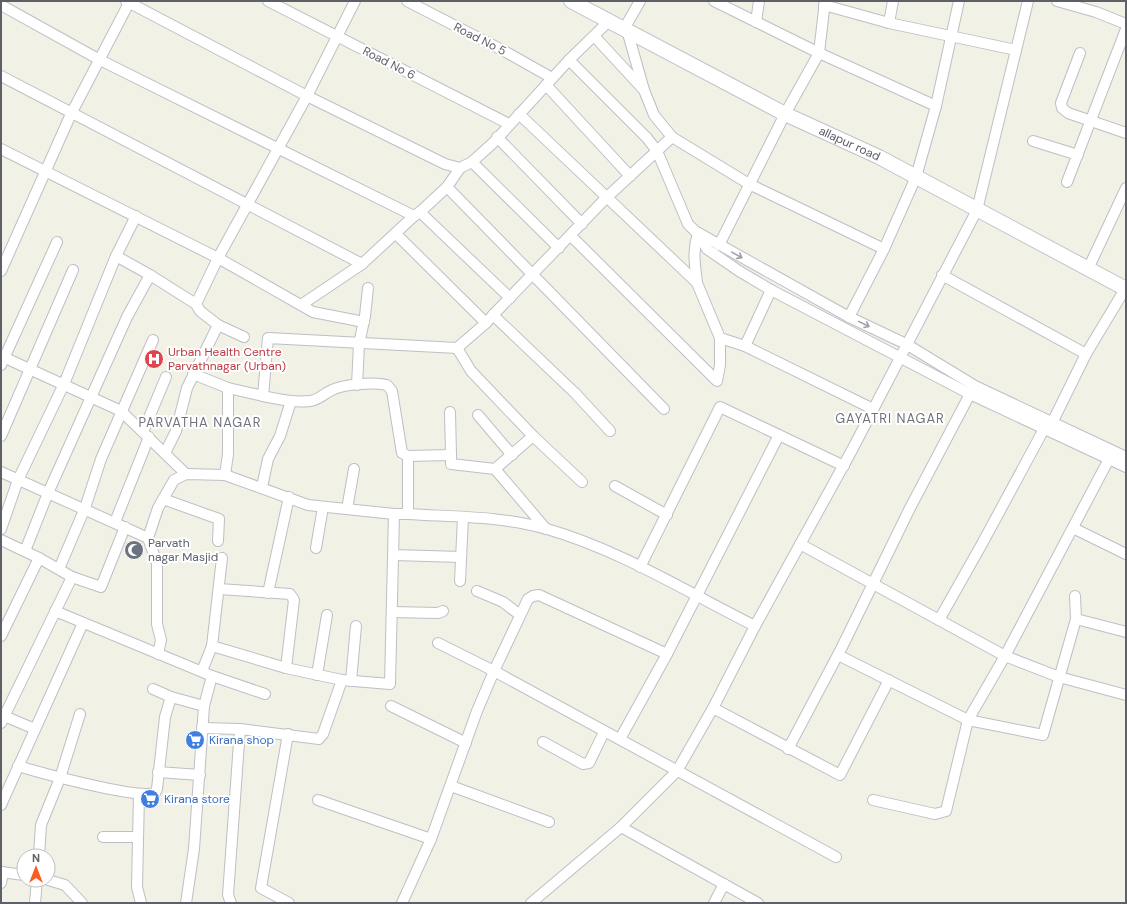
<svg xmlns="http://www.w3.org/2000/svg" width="1127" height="904" font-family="'DM Sans',sans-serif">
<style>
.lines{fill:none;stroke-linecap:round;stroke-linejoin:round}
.street-casing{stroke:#bebfc6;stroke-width:12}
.secondary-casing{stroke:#c1c2ca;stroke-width:16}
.street{stroke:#fff;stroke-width:10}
.secondary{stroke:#fff;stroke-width:14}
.oneway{stroke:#9ea0a4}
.labels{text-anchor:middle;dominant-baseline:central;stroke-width:4;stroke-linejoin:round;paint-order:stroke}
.street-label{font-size:12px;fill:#5e6068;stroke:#fff}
.health-label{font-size:12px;fill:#be3a42;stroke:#fff;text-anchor:start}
.worship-label{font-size:12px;fill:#5b616d;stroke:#fff;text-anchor:start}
.shop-label{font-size:12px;fill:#366cbe;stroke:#fff;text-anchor:start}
.neighbourhood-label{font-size:13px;letter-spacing:1px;fill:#6e727a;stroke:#fff}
</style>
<rect width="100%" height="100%" fill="#f1f1e6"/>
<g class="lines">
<g class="street-casing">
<g id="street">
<path d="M 126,1 L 307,96 L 445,164 L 460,168 L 472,162 L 559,248"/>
<path d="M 268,1 L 509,124"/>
<path d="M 407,1 L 506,52 L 552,78"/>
<path d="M 714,1 L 819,53 L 936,106"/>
<path d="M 1057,1 L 1096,12 L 1126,24"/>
<path d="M 1,5 L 100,60 L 414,216 L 420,212 L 510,298"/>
<path d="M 824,5 L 889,23 L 1016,50"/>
<path d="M 756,22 L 759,1"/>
<path d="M 889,23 L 893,1"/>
<path d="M 624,29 L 640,1"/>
<path d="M 627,30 L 644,90 L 654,115 L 672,137"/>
<path d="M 595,37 L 643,89"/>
<path d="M 1080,53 L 1061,103 L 1062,108 L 1068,113 L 1126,133"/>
<path d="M 569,60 L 647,138 L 657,151 L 688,224 L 695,231 L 849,317 L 906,344 L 975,386 L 1126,457"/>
<path d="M 1,76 L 362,264"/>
<path d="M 546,85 L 630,176"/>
<path d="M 519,114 L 692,278 L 697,283 L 720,338 L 745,346 L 873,409"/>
<path d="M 497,137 L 582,224"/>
<path d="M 1033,141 L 1078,155"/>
<path d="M 1,149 L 218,258 L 313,312 L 364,322"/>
<path d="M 472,162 L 494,142 L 569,60 L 609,21"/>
<path d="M 1067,182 L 1126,29"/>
<path d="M 447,187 L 664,409"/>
<path d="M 420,212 L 447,187 L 460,168"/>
<path d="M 698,233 L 707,249 L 739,271 L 771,290 L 970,394 L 1126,467"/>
<path d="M 396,234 L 486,323 L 493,315 L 575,393 L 610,431"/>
<path d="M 571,236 L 717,381 L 720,365 L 720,338"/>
<path d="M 719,245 L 785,114 L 819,53 L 825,1"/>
<path d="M 116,256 L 150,275 L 196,304"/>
<path d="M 1088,269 L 1126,188"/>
<path d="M 1,271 L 71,114 L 130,1"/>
<path d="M 942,275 L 1086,354"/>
<path d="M 697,283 C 695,264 692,252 698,233"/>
<path d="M 301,305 L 362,264 L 414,216"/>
<path d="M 493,315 L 606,198 L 672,137 L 749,184 L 884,249"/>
<path d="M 849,317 L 884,249 L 916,177 L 936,106 L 959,1"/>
<path d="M 218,325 L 244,337"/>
<path d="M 745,346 L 771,290"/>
<path d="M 457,348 L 471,371 L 533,436 L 582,482"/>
<path d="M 1,356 L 121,411 L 186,474"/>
<path d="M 1,365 L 57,242"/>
<path d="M 193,374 L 228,388 L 263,396 L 268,338 L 457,348 L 486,323"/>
<path d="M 357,385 L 359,344 L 365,316 L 368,288"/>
<path d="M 263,396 C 278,399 294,403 310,401 C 319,400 323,394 332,390 C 344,384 374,382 387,385 L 392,391 L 402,453 L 408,456 L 408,514"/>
<path d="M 450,412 L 451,455"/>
<path d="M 478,415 L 512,455"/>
<path d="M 1052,423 L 1086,354 L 1125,289"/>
<path d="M 143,432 L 166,377"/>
<path d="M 1,436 L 73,270"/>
<path d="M 165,453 L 176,431 L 187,388 L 218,325 L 200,311 L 196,304 L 218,258 L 307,96 L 355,1"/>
<path d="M 408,456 L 451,455 L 451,464 L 495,469 L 546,529"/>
<path d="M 495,469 L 533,436"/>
<path d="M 1,472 L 148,538 L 158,508 L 174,480 L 186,474 L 225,475 L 308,505 L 394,514 L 408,514 C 454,517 502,516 547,529 C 620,550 687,592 755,626 L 852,450 L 977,210 L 1028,1"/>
<path d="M 225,475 L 228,454 L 228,388"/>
<path d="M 615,486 L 667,515"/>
<path d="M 262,487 L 268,459 L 280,436 L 291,401"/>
<path d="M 163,499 L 219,519 L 218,541"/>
<path d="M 347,509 L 354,469"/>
<path d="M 115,522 L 149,437"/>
<path d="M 1073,528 L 1126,554"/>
<path d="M 1,529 L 18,480 L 64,384 L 116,256 L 136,216"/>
<path d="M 148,538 L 157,563 L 157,624 L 161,640 L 158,654"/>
<path d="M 1,540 L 39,558 L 72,577 L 101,587 L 125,527"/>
<path d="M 800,544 L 1005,656 L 1059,677 L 1126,695"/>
<path d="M 316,548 L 323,507"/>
<path d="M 25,551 L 48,493 L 127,317 L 150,275"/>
<path d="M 393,555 L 461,557"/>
<path d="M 640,567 L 720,407 L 844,466"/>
<path d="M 59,569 L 85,508 L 101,459 L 153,340"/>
<path d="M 460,581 L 463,517"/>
<path d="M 219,589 L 290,594 L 294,600 L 286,668"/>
<path d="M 477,591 L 503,602 L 520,615"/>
<path d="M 268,593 L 289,497"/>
<path d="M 55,611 L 212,676 L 265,694"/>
<path d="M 392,612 L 438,613 L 443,611"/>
<path d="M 1076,619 L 1126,632"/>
<path d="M 939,620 L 983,542 L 1044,429"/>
<path d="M 1,636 L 39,558"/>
<path d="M 438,643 L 494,671 L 528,599 L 533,596 L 539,595 L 667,654"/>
<path d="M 212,646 L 286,668 L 342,680 L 390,684 L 394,514"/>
<path d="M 838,655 L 968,720 L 1043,735 L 1076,619 L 1075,596"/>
<path d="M 202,671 L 212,646 L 222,558"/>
<path d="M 317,675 L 327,615"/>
<path d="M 351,681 L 356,626"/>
<path d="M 153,689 L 171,697 L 204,706"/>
<path d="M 391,706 L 466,743"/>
<path d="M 713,708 L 840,775 L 889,680"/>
<path d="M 4,716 L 35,729"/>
<path d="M 1,723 L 72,577"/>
<path d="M 202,728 L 240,729 L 319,739 L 323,734 L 342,680"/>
<path d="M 288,734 L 261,888 L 289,903"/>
<path d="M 620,739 L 667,654 L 779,435"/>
<path d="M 543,742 L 583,764 L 589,763 L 604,732"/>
<path d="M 788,749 L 842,647 L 910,508 L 970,394"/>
<path d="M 18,766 C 41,773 137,799 155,793 L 157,789 L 165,717 L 171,697"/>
<path d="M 158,772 L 200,775"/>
<path d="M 451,786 L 549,822"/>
<path d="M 139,794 L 137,887 L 141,903"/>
<path d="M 318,800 L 431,839"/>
<path d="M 873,800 L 935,814 L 946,811 L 968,720 L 1005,656 L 1109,459"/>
<path d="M 1,805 L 83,623"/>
<path d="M 621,827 L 758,903"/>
<path d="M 103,837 L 137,837"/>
<path d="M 39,856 L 41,825 L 60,778 L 80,714"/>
<path d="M 1,872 L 24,875"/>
<path d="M 48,880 L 65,885 L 82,903"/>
<path d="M 1,883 L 3,872"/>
<path d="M 35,903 L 37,880"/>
<path d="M 186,903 L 194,849 L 204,706 L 212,676"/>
<path d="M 231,903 L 228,895 L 240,729"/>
<path d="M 402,903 L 431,839 L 477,711 L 494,671 L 836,857"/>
<path d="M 531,903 L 621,827 L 677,771 L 713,708 L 755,626"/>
<path d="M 714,903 L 724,884"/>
</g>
</g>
<g class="secondary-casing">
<g id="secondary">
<path id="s1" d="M 571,1 L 785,114 L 879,157 L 1126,289"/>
</g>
</g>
<use href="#street" class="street"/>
<use href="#secondary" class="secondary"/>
</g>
<defs><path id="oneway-shaft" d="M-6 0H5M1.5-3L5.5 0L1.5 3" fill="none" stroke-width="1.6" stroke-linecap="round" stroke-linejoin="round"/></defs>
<g class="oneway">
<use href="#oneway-shaft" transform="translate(737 255) rotate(29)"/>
<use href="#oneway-shaft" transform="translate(864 324) rotate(26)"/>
</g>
<defs>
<g id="hospital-disc" transform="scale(1)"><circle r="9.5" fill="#e0444e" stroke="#fff"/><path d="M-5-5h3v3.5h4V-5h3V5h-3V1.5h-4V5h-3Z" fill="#fff"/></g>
<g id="mosque-disc" transform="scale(1)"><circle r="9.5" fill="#6b7280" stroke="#fff"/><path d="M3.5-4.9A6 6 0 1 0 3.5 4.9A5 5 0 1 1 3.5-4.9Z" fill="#fff"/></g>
<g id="supermarket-disc" transform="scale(1)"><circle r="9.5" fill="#3f7fe0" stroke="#fff"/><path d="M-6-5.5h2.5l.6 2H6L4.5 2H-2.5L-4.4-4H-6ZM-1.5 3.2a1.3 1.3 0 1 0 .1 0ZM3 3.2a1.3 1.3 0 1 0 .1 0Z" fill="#fff"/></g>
</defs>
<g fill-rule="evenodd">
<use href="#hospital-disc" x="154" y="359"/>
<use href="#mosque-disc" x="134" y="550"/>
<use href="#supermarket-disc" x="195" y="740"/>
<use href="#supermarket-disc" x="150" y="799"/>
</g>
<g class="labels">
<g class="street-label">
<text transform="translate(480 39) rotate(27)">Road No 5</text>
<text transform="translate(389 63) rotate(27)">Road No 6</text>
<text stroke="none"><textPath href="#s1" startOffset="313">allapur road</textPath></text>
</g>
<g class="health-label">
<text x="168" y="352">Urban Health Centre<tspan x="168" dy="14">Parvathnagar (Urban)</tspan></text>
</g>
<g class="worship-label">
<text x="148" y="543">Parvath<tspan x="148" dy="14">nagar Masjid</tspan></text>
</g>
<g class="shop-label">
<text x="209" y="740">Kirana shop</text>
<text x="164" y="799">Kirana store</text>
</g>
<g class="neighbourhood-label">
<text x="890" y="418">GAYATRI NAGAR</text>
<text x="200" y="422">PARVATHA NAGAR</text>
</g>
</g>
<rect width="1127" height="904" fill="none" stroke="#5e6068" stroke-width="4"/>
<g transform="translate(36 868)"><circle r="19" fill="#ffffff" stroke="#bfbfc3"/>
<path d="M0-3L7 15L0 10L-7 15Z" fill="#fc5b22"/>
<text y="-6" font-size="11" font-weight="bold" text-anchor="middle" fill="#5e6068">N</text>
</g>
</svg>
